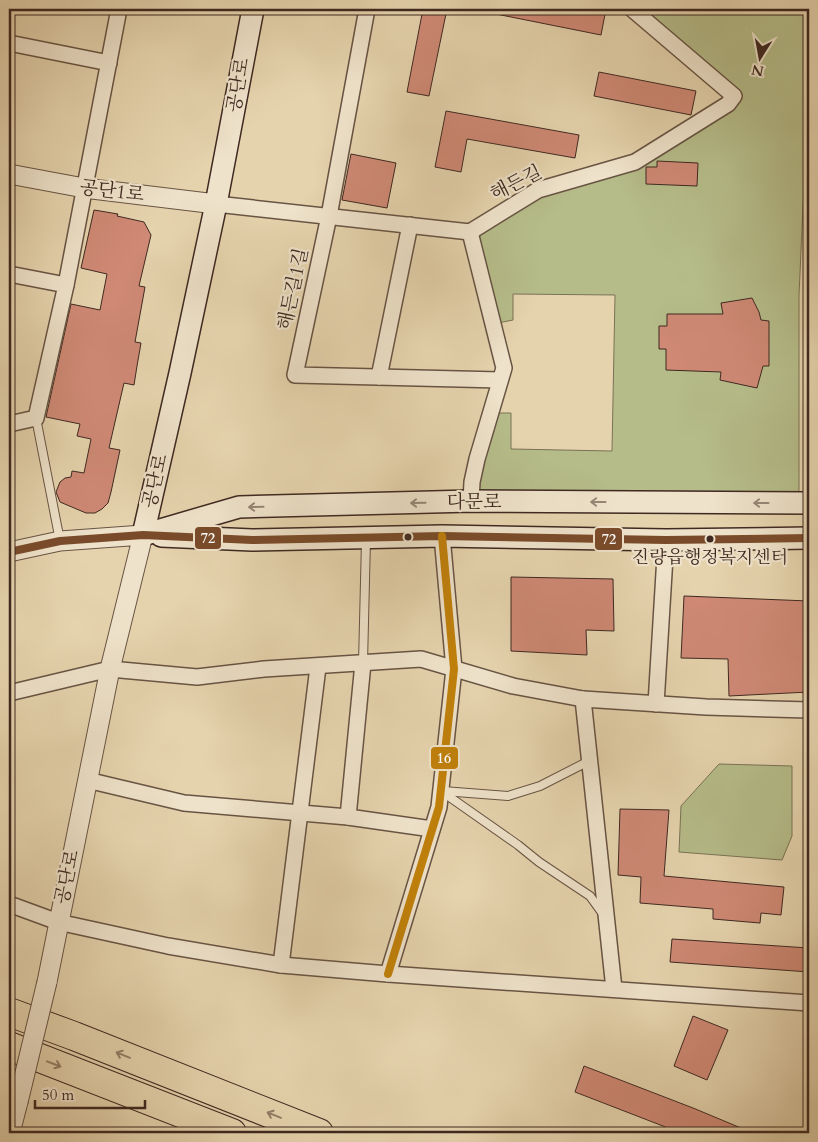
<svg xmlns="http://www.w3.org/2000/svg" width="818" height="1142" font-family="Cardo,'Noto Serif KR',serif">
<style>
.green{fill:#b5bc89;stroke:#7a7255}
.water{fill:#98b6b2;stroke:#747e78}
.building{fill:#cf8975;stroke:#3f2921}
.lines{fill:none;stroke-linecap:round;stroke-linejoin:round}
.service-casing{stroke:#685444;stroke-width:10}
.minor-casing{stroke:#685444;stroke-width:18}
.tertiary-casing{stroke:#685444;stroke-width:21}
.secondary-casing{stroke:#3f2921;stroke-width:24}
.motorway-casing{stroke:#3f2921;stroke-width:30}
.service{stroke:#eee2ca;stroke-width:8}
.minor{stroke:#eee2ca;stroke-width:15}
.tertiary{stroke:#eee2ca;stroke-width:19}
.secondary{stroke:#eee2ca;stroke-width:21}
.motorway{stroke:#e5d3ad;stroke-width:28}
.tertiary-bridge-casing{stroke:#685444;stroke-width:21;stroke-linecap:butt}
.tertiary-bridge{stroke:#eee2ca;stroke-width:19}
.bus-1-casing{stroke:#eee2ca;stroke-width:11}
.bus-2-casing{stroke:#eee2ca;stroke-width:11}
.bus-1{stroke:#7a4b2a;stroke-width:8}
.bus-2{stroke:#c0800a;stroke-width:8}
.oneway{stroke:#968676}
.oneway2{stroke:#927e67}
.bus-dot{fill:#3f2921;stroke:#eee2ca;stroke-width:2}
.labels{text-anchor:middle;dominant-baseline:central;stroke-width:4.5;stroke-linejoin:round;paint-order:stroke}
.bus-label{font-size:18px;fill:#3f2921;stroke:#eee2ca}
.street-label{font-size:19px;fill:#3f2921;stroke:#eee2ca}
.line-badge{stroke:#eee2ca;stroke-width:2}
.badge-label{font-size:14px;text-anchor:middle;font-weight:bold;fill:#fff}
</style>
<rect width="100%" height="100%" fill="#e5d3ad"/>
<filter id="stains"><feTurbulence type="fractalNoise" baseFrequency=".004" numOctaves="4"/><feColorMatrix values="0 0 0 0 .2 0 0 0 0 .09 0 0 0 0 .02 0 0 0 .5 -.17"/></filter>
<radialGradient id="worn" r=".72"><stop offset=".6" stop-color="#630" stop-opacity="0"/><stop offset="1" stop-color="#630" stop-opacity=".3"/></radialGradient>
<g class="green">
<path d="M 632,9 L 809,9 L 809,151 L 805,163 L 799,295 L 799,503 L 471,501 L 491,413 L 511,413 L 511,449 L 612,451 L 615,295 L 513,294 L 513,320 L 493,324 L 470,232 L 538,190 L 635,162 L 734,97 Z"/>
<path d="M 719,764 L 792,766 L 792,836 L 782,860 L 679,852 L 681,806 Z"/>
</g>
<path class="water" d="M 809,366 L 809,470 L 806,470 Z"/>
<g class="building">
<path d="M 423,9 L 447,9 L 429,96 L 407,92 Z"/>
<path d="M 496,9 L 606,9 L 601,35 L 496,14 Z"/>
<path d="M 599,72 L 696,91 L 691,115 L 594,96 Z"/>
<path d="M 446,111 L 579,135 L 575,158 L 467,139 L 461,172 L 435,167 Z"/>
<path d="M 351,154 L 396,163 L 387,208 L 342,200 Z"/>
<path d="M 657,161 L 698,163 L 697,186 L 646,184 L 646,167 L 657,167 Z"/>
<path d="M 94,210 L 118,214 L 117,216 L 144,222 L 151,235 L 139,286 L 145,287 L 135,342 L 141,343 L 137,366 L 134,385 L 124,383 L 109,448 L 120,450 L 111,492 L 108,503 L 102,509 L 95,513 L 86,513 L 60,502 L 56,492 L 60,482 L 65,478 L 71,477 L 72,471 L 84,473 L 91,439 L 77,436 L 80,424 L 46,417 L 71,304 L 100,310 L 107,274 L 81,268 Z"/>
<path d="M 752,298 L 759,312 L 761,320 L 769,321 L 769,366 L 763,366 L 757,388 L 720,380 L 721,372 L 666,370 L 666,349 L 659,349 L 659,326 L 667,326 L 667,314 L 723,314 L 721,303 Z"/>
<path d="M 511,577 L 613,579 L 614,631 L 586,630 L 587,655 L 511,651 Z"/>
<path d="M 684,596 L 809,601 L 809,692 L 729,696 L 728,659 L 681,658 Z"/>
<path d="M 620,809 L 669,810 L 664,876 L 784,887 L 781,915 L 761,913 L 760,923 L 713,919 L 713,909 L 640,903 L 641,877 L 618,875 Z"/>
<path d="M 672,939 L 809,948 L 809,972 L 670,962 Z"/>
<path d="M 693,1016 L 728,1030 L 707,1080 L 674,1066 Z"/>
<path d="M 584,1066 L 693,1108 L 753,1133 L 681,1133 L 575,1092 Z"/>
</g>
<g class="lines">
<g class="service-casing">
<g id="service">
<path d="M 36,418 L 60,541"/>
<path d="M 363,663 L 366,540"/>
<path d="M 441,791 L 518,845 L 539,862 L 590,896 L 603,914"/>
<path d="M 443,791 L 508,796 L 540,786 L 589,761"/>
</g>
</g>
<g class="minor-casing">
<g id="minor">
<path d="M 367,9 L 329,216 L 295,375 L 500,380"/>
<path d="M 9,43 L 109,63"/>
<path d="M 216,204 L 470,232"/>
<path d="M 470,232 L 538,190 L 635,162 L 728,104 L 734,96 L 632,9"/>
<path d="M 470,232 L 504,368 L 477,459 L 472,482 L 471,501"/>
<path d="M 9,274 L 66,285 L 36,418 L 9,424"/>
<path d="M 66,285 L 119,9"/>
<path d="M 379,377 L 410,225"/>
<path d="M 9,693 L 110,669 L 197,677 L 264,669 L 421,659 L 513,686 L 583,699 L 706,707 L 809,710"/>
<path d="M 583,699 L 614,989"/>
<path d="M 656,704 L 666,540"/>
<path d="M 87,780 L 184,803 L 348,817 L 432,829"/>
<path d="M 348,817 L 363,663"/>
<path d="M 9,904 L 58,922 L 168,946 L 281,965 L 388,974 L 809,1003"/>
<path d="M 281,965 L 318,667"/>
<path d="M 388,974 L 439,807 L 454,669 L 442,536"/>
</g>
</g>
<g class="tertiary-casing">
<g id="tertiary">
<path d="M 9,174 L 84,188 L 216,204"/>
<path d="M 9,552 L 60,541 L 143,535 L 110,669 L 47,982"/>
<path d="M 10,1133 L 18,1102"/>
</g>
</g>
<g class="secondary-casing">
<g id="secondary">
<path d="M 143,535 L 239,507 L 471,501 L 809,503"/>
<path d="M 143,535 L 180,373 L 216,204 L 253,9"/>
<path d="M 161,536 L 252,540 L 442,536 L 666,540 L 809,538"/>
</g>
</g>
<g class="motorway-casing">
<g id="motorway">
<path d="M 9,1012 L 74,1036 L 319,1133"/>
<path d="M 9,1046 L 232,1133"/>
</g>
</g>
<use href="#service" class="service"/>
<use href="#minor" class="minor"/>
<use href="#tertiary" class="tertiary"/>
<use href="#secondary" class="secondary"/>
<use href="#motorway" class="motorway"/>
<g class="tertiary-bridge-casing">
<path id="tertiary-bridge" d="M 18,1102 L 47,982"/>
</g>
<use href="#tertiary-bridge" class="tertiary-bridge"/>
<g class="bus-1-casing">
<path id="bus-1" d="M 9,552 L 60,541 L 143,535 L 252,540 L 442,536 L 666,540 L 809,538"/>
</g>
<g class="bus-2-casing">
<path id="bus-2" d="M 388,974 L 439,807 L 454,669 L 442,536"/>
</g>
<use href="#bus-1" class="bus-1"/>
<use href="#bus-2" class="bus-2"/>
</g>
<defs><path id="oneway-shaft" d="M-6 0H5M1.5-3L5.5 0L1.5 3" fill="none" stroke-width="1.6" stroke-linecap="round" stroke-linejoin="round" transform="scale(1.25)"/></defs>
<g class="oneway">
<use href="#oneway-shaft" transform="translate(598 502) rotate(-180)"/>
<use href="#oneway-shaft" transform="translate(418 503) rotate(179)"/>
<use href="#oneway-shaft" transform="translate(761 503) rotate(-180)"/>
<use href="#oneway-shaft" transform="translate(256 507) rotate(179)"/>
</g>
<g class="oneway2">
<use href="#oneway-shaft" transform="translate(123 1055) rotate(-158)"/>
<use href="#oneway-shaft" transform="translate(54 1064) rotate(21)"/>
<use href="#oneway-shaft" transform="translate(274 1115) rotate(-158)"/>
</g>
<g class="bus-dot">
<circle cx="408" cy="537" r="4.5"/>
<circle cx="710" cy="539" r="4.5"/>
</g>
<g class="labels">
<g class="bus-label">
<text x="710" y="557">진량읍행정복지센터</text>
</g>
<g class="street-label">
<text transform="translate(238 85) rotate(-80)">공단로</text>
<text transform="translate(516 183) rotate(-27)">해든길</text>
<text transform="translate(112 191) rotate(7)">공단1로</text>
<text transform="translate(293 289) rotate(-78)">해든길1길</text>
<text transform="translate(155 481) rotate(-77)">공단로</text>
<text x="474" y="502">다문로</text>
<text transform="translate(67 877) rotate(-78)">공단로</text>
</g>
</g>
<g class="line-badge">
<rect x="194" y="526" width="28" height="24" rx="5" fill="#7a4b2a"/>
<rect x="594" y="527" width="29" height="24" rx="5" fill="#7a4b2a"/>
<rect x="430" y="746" width="29" height="24" rx="5" fill="#c0800a"/>
</g>
<g class="badge-label">
<text x="208" y="543">72</text>
<text x="609" y="544">72</text>
<text x="444" y="763">16</text>
</g>
<rect width="818" height="1142" fill="none" stroke="#e5d3ad" stroke-width="30"/>
<rect x="10" y="10" width="798" height="1122" fill="none" stroke="#3f2921" stroke-width="2.5"/>
<rect x="15" y="15" width="788" height="1112" fill="none" stroke="#3f2921"/>
<g transform="translate(760 58) rotate(191)" stroke="#eee2ca" stroke-width="4" paint-order="stroke">
<path d="M0-4L9 19L0 12L-9 19Z" fill="#3f2921"/>
<text y="-8" font-size="14" font-weight="bold" text-anchor="middle" fill="#3f2921">N</text>
</g>
<path d="M35 1100v8h110v-8" fill="none" stroke="#3f2921" stroke-width="2.5"/>
<text x="42" y="1100" font-size="15" fill="#3f2921" stroke="#eee2ca" stroke-width="4" paint-order="stroke">50 m</text>
<rect width="100%" height="100%" filter="url(#stains)"/>
<rect width="100%" height="100%" fill="url(#worn)"/>
</svg>
